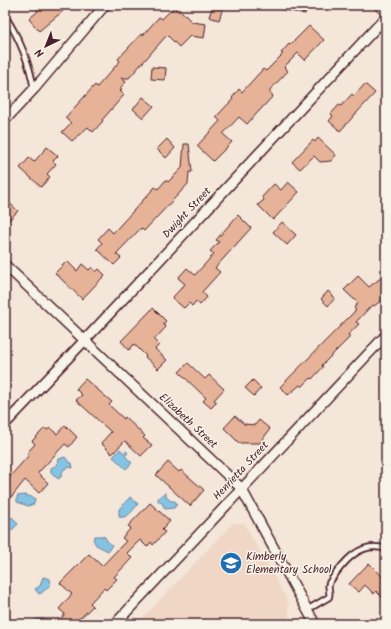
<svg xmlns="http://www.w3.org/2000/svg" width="391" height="629" font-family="Kalam,sans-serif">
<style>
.built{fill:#f0d7c5}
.water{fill:#84c3e4;stroke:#6d819a}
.building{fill:#e6b399;stroke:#4a1f2b}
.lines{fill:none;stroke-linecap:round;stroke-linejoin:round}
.service-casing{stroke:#4a1f2b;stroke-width:8}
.minor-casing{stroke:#4a1f2b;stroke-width:12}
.service{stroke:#f7f3e8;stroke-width:4.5}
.minor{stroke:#f7f3e8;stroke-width:9}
.labels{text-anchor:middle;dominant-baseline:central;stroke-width:3;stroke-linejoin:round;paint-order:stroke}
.street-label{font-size:11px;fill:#4a1f2b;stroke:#f7f3e8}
.poi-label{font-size:11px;fill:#4a1f2b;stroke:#f7f3e8;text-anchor:start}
</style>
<rect width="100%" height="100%" fill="#f4e6d8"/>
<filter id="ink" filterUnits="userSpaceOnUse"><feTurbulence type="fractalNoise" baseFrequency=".025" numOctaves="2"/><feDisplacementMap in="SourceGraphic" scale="8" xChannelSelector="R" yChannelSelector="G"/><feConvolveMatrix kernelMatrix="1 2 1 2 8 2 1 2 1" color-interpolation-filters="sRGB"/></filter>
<g filter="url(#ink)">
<path class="built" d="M 233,523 L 244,523 L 288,602 L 289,617 L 292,624 L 137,624 Z"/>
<g class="water">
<path d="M 120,449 L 124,453 L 126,451 L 128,453 L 125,456 L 132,463 L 126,469 L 113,457 Z"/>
<path d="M 65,457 L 69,462 L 72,463 L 73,468 L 68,467 L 63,470 L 61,477 L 58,479 L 51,472 L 51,468 L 57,465 L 59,459 Z"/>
<path d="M 166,493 L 166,497 L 171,501 L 175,501 L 177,504 L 174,508 L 165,509 L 162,503 L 158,501 C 158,496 161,495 166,493 Z"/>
<path d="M 25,495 L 35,498 L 34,504 L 28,506 L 17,502 L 17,496 Z"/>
<path d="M 130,497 L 138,504 C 133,510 128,519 119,517 L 119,509 Z"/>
<path d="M 12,517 L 18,524 L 5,537 L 5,524 Z"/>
<path d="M 95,536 L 101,536 L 105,537 L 107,541 L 112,545 L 108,551 L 96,545 L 93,539 Z"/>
<path d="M 43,577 L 50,579 C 52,586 46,589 40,594 L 38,593 L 35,589 L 40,586 Z"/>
<path d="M 37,619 L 44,619 L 45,623 L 29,624 Z"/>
</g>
<g class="building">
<path d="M 33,5 L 70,5 L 39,31 L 29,19 L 38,11 Z"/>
<path d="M 213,5 L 224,5 L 219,20 L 209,17 Z"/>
<path d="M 280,5 L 307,5 L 305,14 L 279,9 Z"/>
<path d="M 174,7 L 179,12 L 180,10 L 192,22 L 206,24 L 204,38 L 190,36 L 179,47 L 167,35 L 129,78 L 121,78 L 126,82 L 120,88 L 122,89 L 120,91 L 124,95 L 102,120 L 103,121 L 93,132 L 88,127 L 72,141 L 62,132 L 71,123 L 65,118 L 95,85 L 97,87 L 120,61 L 118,59 L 141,34 L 143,35 L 159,17 L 162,19 Z"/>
<path d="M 309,26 L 324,40 L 305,60 L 298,53 L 284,67 L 288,71 L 269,91 L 273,96 L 247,124 L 239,117 L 223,134 L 232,142 L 213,161 L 197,146 L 220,121 L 216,117 L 233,99 L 232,98 L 239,89 L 242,92 L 263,69 L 266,71 L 283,54 L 281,53 L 289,44 L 290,45 Z"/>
<path d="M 152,67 L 166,68 L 165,80 L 151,79 Z"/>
<path d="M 365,84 L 375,93 L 340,131 L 329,121 L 333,116 L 331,114 L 339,105 L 341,106 L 352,94 L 354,96 Z"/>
<path d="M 143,97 L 154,106 L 143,118 L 133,109 Z"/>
<path d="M 318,138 L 336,155 L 331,161 L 320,162 L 314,156 L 300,169 L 292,162 L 313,140 L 315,142 Z"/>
<path d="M 167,139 L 175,148 L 166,158 L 157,149 Z"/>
<path d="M 184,144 L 189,144 L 192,172 L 189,172 L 188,184 L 144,231 L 141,228 L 116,254 L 121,258 L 114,265 L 97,249 L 102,243 L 98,239 L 108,228 L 113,233 L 155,187 L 158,189 L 166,180 L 168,182 L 182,168 Z"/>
<path d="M 47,147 L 58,156 L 53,161 L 56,164 L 47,174 L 50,177 L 41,187 L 20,168 L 29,158 L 34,162 Z"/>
<path d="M 288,182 L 299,192 L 273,220 L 258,205 L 264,200 L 262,197 L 274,184 L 281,190 Z"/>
<path d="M 5,199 L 18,211 L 5,224 Z"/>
<path d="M 238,215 L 251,228 L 215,268 L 220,272 L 202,292 L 207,297 L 200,305 L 196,301 L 192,306 L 189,303 L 184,308 L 172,298 L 185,284 L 178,278 L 187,268 L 195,275 L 214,254 L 210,251 L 219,242 L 216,240 Z"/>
<path d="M 282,222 L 296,235 L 287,245 L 273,232 Z"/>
<path d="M 67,261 L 77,271 L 82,264 L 89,270 L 92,267 L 96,272 L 99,269 L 105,275 L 82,299 L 55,273 Z"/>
<path d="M 386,274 L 386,297 L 374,306 L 372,305 L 356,322 L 359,324 L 348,335 L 350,337 L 322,365 L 323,367 L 312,379 L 311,378 L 302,387 L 300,385 L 288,395 L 280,387 L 356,310 L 354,308 L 358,303 L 344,290 L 358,276 L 369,287 Z"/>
<path d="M 328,291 L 335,298 L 328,306 L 321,299 Z"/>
<path d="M 153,308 L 166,321 L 163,324 L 166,327 L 154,340 L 159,345 L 155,349 L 167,360 L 158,369 L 145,357 L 146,356 L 134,344 L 129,350 L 121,341 Z"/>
<path d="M 188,363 L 205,379 L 209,375 L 224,389 L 214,400 L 217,402 L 211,408 L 203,401 L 206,398 L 179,372 Z"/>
<path d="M 85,379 L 112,402 L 109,405 L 124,419 L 125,417 L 145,436 L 143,438 L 152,445 L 141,456 L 125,441 L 112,454 L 101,443 L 111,432 L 76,400 L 82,395 L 76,389 Z"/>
<path d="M 253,380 L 261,388 L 254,396 L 245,388 Z"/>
<path d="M 235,416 L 244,424 L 255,425 L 259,420 L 270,429 L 260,443 L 239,443 L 224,428 Z"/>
<path d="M 65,425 L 77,437 L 69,447 L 65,444 L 38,473 L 48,483 L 39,493 L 25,480 L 5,505 L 5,482 L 29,455 L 27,453 L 35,444 L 32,441 L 45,428 L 47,430 L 50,428 L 57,434 Z"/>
<path d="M 168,462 L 179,472 L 181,470 L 204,490 L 190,506 L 156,475 Z"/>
<path d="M 150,503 L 170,521 L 162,530 L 165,532 L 153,545 L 151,542 L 147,547 L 140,540 L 127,553 L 132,558 L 114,577 L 117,579 L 106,590 L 104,588 L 90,603 L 93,606 L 74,624 L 65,624 L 60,620 L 65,614 L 59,609 L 72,594 L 60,583 L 89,554 L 102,566 L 126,541 L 122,538 L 131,528 L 128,526 Z"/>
<path d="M 369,563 L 386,580 L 386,601 L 376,591 L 374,594 L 365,585 L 359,592 L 349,584 Z"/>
</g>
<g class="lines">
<g class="service-casing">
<g id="service">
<path d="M 5,16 C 20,39 29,61 34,89"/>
<path d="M 307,610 L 329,597 C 331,592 327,588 329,583 C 342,564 359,540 386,549"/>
</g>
</g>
<g class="minor-casing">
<g id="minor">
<path d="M 379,5 L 386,12"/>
<path d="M 5,120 L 34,89 L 105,5"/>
<path d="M 5,265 L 241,488 L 315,624"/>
<path d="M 5,424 L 85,340 L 386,17"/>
<path d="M 115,624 L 386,335"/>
</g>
</g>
<use href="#service" class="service"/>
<use href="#minor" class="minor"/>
</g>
</g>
<defs>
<g id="school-disc" transform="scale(1.15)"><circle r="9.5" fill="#1f6fb2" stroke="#f7f3e8"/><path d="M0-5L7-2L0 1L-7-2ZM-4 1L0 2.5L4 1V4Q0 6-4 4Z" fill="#fff"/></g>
</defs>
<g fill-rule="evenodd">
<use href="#school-disc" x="231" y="563"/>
</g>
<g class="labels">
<g class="street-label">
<text transform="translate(187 213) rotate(-47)">Dwight Street</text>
<text transform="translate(188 421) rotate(43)">Elizabeth Street</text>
<text transform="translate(241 471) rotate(-47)">Henrietta Street</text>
</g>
<g class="poi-label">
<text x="246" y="557">Kimberly<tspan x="246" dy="13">Elementary School</tspan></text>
</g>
</g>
<rect width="391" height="629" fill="none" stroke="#f7f3e8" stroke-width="20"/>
<rect x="10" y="10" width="371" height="609" fill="none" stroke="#4a1f2b" stroke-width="1.5" filter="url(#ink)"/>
<g transform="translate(46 46) rotate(223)" stroke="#f7f3e8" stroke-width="3" paint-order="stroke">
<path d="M0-3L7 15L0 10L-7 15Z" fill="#4a1f2b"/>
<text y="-6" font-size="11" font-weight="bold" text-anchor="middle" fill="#4a1f2b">N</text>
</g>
</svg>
